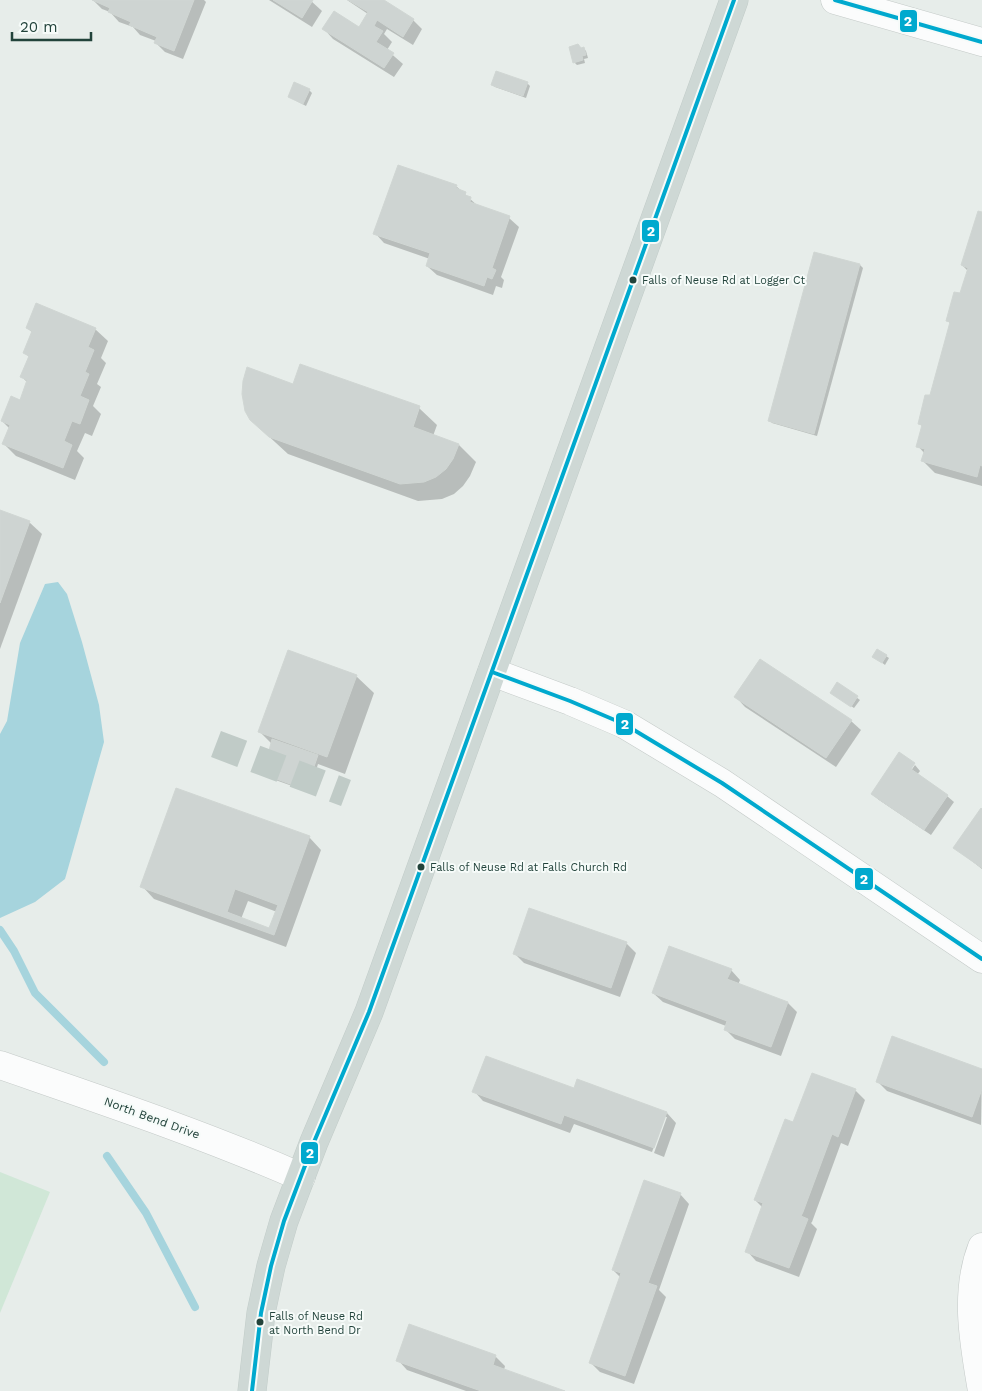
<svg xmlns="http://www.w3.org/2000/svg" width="982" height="1391" font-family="'Work Sans',sans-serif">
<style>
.green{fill:#d0e7d7}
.water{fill:#a6d4dd}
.shadow{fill:#0003;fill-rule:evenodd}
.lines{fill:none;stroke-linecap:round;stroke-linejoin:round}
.stream{stroke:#a6d4dd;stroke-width:8}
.building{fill:#ced4d2;stroke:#d0d6d3;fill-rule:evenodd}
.minor-tunnel{stroke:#c0cbc7;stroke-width:28;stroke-dasharray:28 14;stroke-linecap:butt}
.minor-casing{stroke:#c4cac8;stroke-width:29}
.major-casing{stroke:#c2ccc9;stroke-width:29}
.minor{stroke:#fbfcfc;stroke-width:28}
.major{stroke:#ced8d5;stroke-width:28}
.bus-1-casing{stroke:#f6fbf9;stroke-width:8}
.bus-1{stroke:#00a9ce;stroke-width:4}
.bus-dot{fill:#22433b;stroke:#f6fbf9;stroke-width:2}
.labels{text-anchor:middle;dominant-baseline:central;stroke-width:4;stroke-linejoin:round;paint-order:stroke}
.bus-label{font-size:11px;fill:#22433b;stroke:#f6fbf9;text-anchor:start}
.street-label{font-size:12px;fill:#22433b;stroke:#f6fbf9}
.line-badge{stroke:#f6fbf9;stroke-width:2}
.badge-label{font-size:14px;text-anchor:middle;font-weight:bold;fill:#fff}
</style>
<rect width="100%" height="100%" fill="#e7edea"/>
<path class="green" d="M 0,1172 L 50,1192 L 0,1313 Z"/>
<path class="water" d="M 58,582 L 67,594 L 82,642 L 99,705 L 104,742 L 65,879 L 35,902 L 0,918 L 0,734 L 7,721 L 20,643 L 45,584 Z"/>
<g class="shadow">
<path d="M 93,0 L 204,0 L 206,2 L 183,59 L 165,52 L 156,43 L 156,41 L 140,35 L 133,27 L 119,22 L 110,12 L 102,9 Z"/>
<path d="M 269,0 L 310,0 L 322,11 L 312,27 Z"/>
<path d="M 347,0 L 381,0 L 413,20 L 422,29 L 413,45 L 387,29 L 384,34 L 392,42 L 387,50 L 403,64 L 394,77 L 333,39 L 324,29 L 359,28 L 368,14 Z"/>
<path d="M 581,49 L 584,49 L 586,51 L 588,58 L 584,59 L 585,63 L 577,65 L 574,62 Z"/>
<path d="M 527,83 L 530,86 L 526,98 L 495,87 L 492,85 Z"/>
<path d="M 309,90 L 312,93 L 306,106 L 289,97 Z"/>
<path d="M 456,186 L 479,207 L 509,218 L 519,227 L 501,277 L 504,280 L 502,288 L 496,286 L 493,295 L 437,275 L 427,266 L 430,259 L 384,243 L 375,233 Z"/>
<path d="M 982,213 L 982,486 L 935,473 L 923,461 L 925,454 L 918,446 L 923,427 L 919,423 L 931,396 L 951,324 L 948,321 L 961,295 L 968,271 L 962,265 Z"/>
<path d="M 815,253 L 860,265 L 863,268 L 817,436 L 772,423 L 769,420 Z"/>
<path d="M 27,328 L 95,329 L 108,341 L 101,358 L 106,363 L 97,384 L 101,387 L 93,406 L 101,414 L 92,436 L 85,433 L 77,451 L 84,458 L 75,480 L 16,456 L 4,444 L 10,429 L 2,421 L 20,401 L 28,383 L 22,377 L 29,357 L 25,353 L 33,333 Z"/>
<path d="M 419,408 L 437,425 L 433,436 L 459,445 L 476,462 L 470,476 L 463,486 L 454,494 L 442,499 L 418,501 L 288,454 L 251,420 Z"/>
<path d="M 0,511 L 29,522 L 42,534 L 0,649 Z"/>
<path d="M 886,656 L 889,658 L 885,665 L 877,659 Z"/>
<path d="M 356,676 L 374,693 L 345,774 L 318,764 L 309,792 L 267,777 L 264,774 L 272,744 L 260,732 Z"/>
<path d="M 838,684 L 860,700 L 854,708 L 835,695 Z"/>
<path d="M 736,697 L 851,721 L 861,730 L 836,767 L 745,707 Z"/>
<path d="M 915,765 L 920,771 L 917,775 L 947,796 L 954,802 L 931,835 L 879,800 L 872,794 L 908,775 Z"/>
<path d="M 982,811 L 982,869 L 955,848 Z"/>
<path d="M 309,837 L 321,850 L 286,947 L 154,899 L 142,886 ZM 248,901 L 277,912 L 270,930 L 241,919 Z"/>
<path d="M 626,943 L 636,953 L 620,997 L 524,963 L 514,953 Z"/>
<path d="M 731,970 L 740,980 L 738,985 L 788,1003 L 797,1012 L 781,1056 L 735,1039 L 725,1029 L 726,1026 L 663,1002 L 653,993 Z"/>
<path d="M 982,1070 L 981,1125 L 887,1091 L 877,1081 Z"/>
<path d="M 578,1081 L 667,1113 L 676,1123 L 664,1157 L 654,1153 L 667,1117 L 665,1117 L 652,1152 L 574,1124 L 570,1133 L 483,1101 L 474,1091 L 575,1089 Z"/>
<path d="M 855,1090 L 865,1100 L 848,1146 L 841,1143 L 812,1222 L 811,1223 L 817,1229 L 799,1277 L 756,1261 L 747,1251 L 763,1208 L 755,1200 L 794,1123 Z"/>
<path d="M 680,1194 L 689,1204 L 659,1290 L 666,1297 L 634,1384 L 600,1372 L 590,1362 L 621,1278 L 613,1270 Z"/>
<path d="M 495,1356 L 505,1366 L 504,1370 L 562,1391 L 466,1391 L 407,1370 L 398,1360 Z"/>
</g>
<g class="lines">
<g class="stream">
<path d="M 0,930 L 14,951 L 35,993 L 104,1062"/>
<path d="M 107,1156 L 146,1213 L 195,1307"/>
</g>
</g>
<g class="building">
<path d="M 92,0 L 194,0 L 174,51 L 154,43 L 157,37 L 129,25 L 131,22 L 108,12 L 110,8 Z"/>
<path d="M 273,0 L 313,0 L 302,18 Z"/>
<path d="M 348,0 L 384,0 L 414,19 L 403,37 L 377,20 L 374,26 L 383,31 L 376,42 L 394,53 L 384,68 L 322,29 L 334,11 L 359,27 L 368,12 Z"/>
<path d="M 578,44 L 581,48 L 584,47 L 586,55 L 582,56 L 583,60 L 573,63 L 569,47 Z"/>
<path d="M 496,71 L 528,82 L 523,96 L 491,85 Z"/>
<path d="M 294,82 L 310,89 L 303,104 L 288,97 Z"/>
<path d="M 398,165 L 457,185 L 456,188 L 466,192 L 465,195 L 471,197 L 470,202 L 510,216 L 492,268 L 496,270 L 492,279 L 487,277 L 484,286 L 426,266 L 430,253 L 373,234 Z"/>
<path d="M 978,211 L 982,212 L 982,466 L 980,465 L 977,477 L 921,461 L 925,449 L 916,447 L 922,425 L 918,424 L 925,395 L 930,395 L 950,322 L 946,321 L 954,292 L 960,293 L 968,268 L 961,265 Z"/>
<path d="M 814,252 L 860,264 L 814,434 L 768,421 Z"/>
<path d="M 36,303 L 96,328 L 88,347 L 94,350 L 85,372 L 89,374 L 80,396 L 89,400 L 80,424 L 72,421 L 64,441 L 72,445 L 63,468 L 2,444 L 10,425 L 1,421 L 11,396 L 20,400 L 27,380 L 20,377 L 29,356 L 23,353 L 32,331 L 26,328 Z"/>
<path d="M 300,364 L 420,406 L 413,427 L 459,444 L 453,459 L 446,469 L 436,477 L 424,482 L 400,484 L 269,437 L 250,420 L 245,411 L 242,394 L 243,381 L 247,367 L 293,384 Z"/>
<path d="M 0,510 L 30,521 L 0,603 Z"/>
<path d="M 877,649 L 887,655 L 882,663 L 872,657 Z"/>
<path d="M 288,650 L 357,675 L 327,757 L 258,732 Z"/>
<path d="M 760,659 L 852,720 L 826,758 L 734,697 Z"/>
<path d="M 837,682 L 858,696 L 851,707 L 830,693 Z"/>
<path d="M 272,739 L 318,755 L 306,790 L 263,774 Z"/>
<path d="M 899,752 L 915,763 L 911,769 L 948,795 L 924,830 L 871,794 Z"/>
<path d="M 176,788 L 310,836 L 274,935 L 140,887 ZM 235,889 L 278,905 L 269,928 L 227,912 Z"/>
<path d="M 981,808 L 982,809 L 982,868 L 953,848 Z"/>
<path d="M 529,908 L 627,942 L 611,988 L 513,954 Z"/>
<path d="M 669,946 L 732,969 L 727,979 L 788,1002 L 771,1047 L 724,1030 L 727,1021 L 652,993 Z"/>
<path d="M 892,1036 L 982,1069 L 982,1089 L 972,1117 L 876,1082 Z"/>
<path d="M 486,1056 L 574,1088 L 577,1079 L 667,1112 L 654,1148 L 564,1115 L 561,1124 L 472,1092 Z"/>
<path d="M 812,1073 L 856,1089 L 838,1137 L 832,1134 L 803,1212 L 801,1216 L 808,1219 L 789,1268 L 745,1252 L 763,1203 L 754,1200 L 785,1119 L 793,1122 Z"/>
<path d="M 644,1180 L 681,1193 L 648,1283 L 657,1286 L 625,1376 L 589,1363 L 621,1273 L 612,1270 Z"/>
<path d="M 409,1324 L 496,1355 L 493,1365 L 565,1391 L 481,1391 L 396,1361 Z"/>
</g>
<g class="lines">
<path class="minor-tunnel" d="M 216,744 L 346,793"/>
<g class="minor-casing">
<g id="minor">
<path d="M 835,0 L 982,42"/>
<path d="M 492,672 L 570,701 L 624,724 L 722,783 L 982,959"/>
<path d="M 0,1065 C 101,1100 203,1134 301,1177"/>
<path d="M 982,1247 C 964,1293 974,1344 982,1391"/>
</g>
</g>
<g class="major-casing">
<path id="major" d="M 252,1391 L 261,1313 L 271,1266 L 284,1221 L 314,1142 L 369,1012 L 734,0"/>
</g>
<use href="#minor" class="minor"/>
<use href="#major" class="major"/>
<g class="bus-1-casing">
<g id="bus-1">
<path d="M 835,0 L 982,42"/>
<path d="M 492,672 L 570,701 L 624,724 L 722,783 L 982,959"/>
<path d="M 252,1391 L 261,1313 L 271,1266 L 284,1221 L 314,1142 L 369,1012 L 734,0"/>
</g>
</g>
<use href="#bus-1" class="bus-1"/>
</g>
<g class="bus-dot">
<circle cx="633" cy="280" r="4.5"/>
<circle cx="421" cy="867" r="4.5"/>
<circle cx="260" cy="1322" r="4.5"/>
</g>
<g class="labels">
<g class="bus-label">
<text x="642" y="280">Falls of Neuse Rd at Logger Ct</text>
<text x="430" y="867">Falls of Neuse Rd at Falls Church Rd</text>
<text x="269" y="1316">Falls of Neuse Rd<tspan x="269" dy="14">at North Bend Dr</tspan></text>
</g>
<g class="street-label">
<text transform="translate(152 1118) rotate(20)">North Bend Drive</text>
</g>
</g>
<g class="line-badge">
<rect x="899" y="9" width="19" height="24" rx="5" fill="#00a9ce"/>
<rect x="641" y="219" width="19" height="24" rx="5" fill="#00a9ce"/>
<rect x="615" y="712" width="19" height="24" rx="5" fill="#00a9ce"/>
<rect x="854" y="867" width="20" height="24" rx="5" fill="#00a9ce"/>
<rect x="300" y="1141" width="19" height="24" rx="5" fill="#00a9ce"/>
</g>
<g class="badge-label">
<text x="908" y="26">2</text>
<text x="651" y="236">2</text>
<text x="625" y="729">2</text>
<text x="864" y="884">2</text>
<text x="310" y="1158">2</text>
</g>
<path d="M12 32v8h79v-8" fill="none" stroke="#22433b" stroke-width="2.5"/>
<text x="20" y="32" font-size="15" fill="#22433b" stroke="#f6fbf9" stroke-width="4" paint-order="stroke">20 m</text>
</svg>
